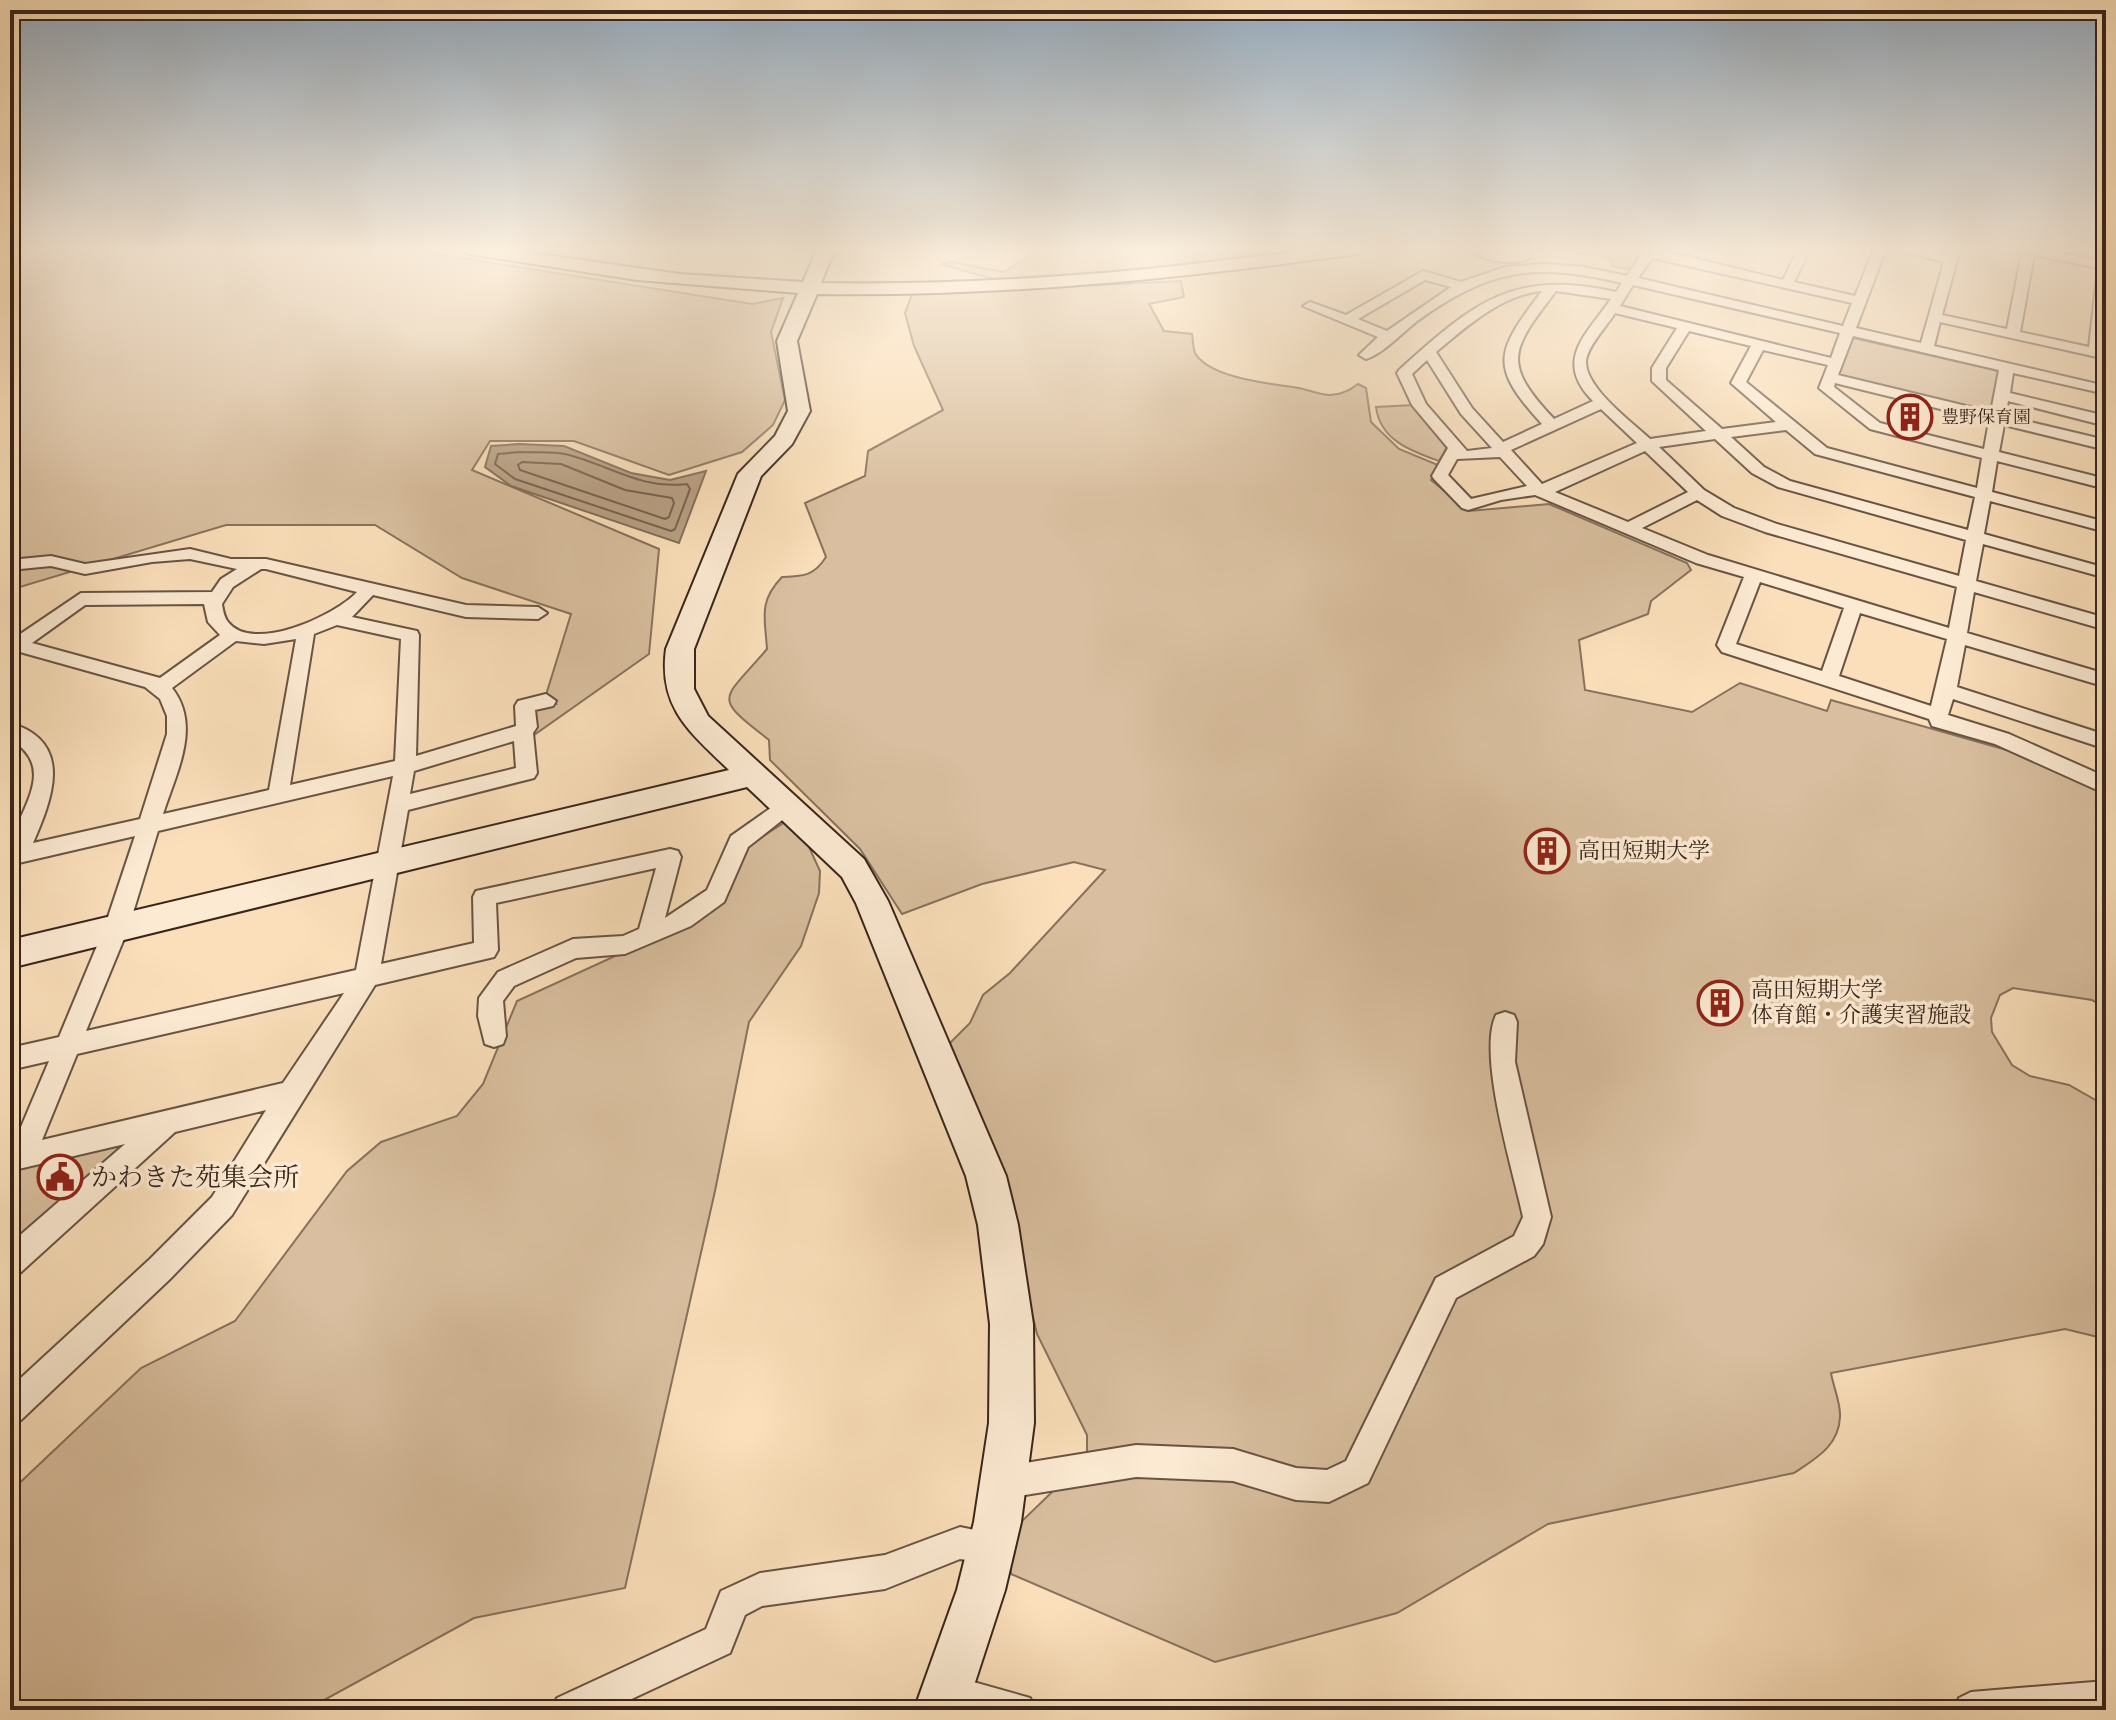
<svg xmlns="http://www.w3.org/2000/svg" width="2116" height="1720" font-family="'IM FELL French Canon','Noto Serif JP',serif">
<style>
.green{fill:#d9bf9f;stroke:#88725d;stroke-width:2}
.water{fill:#b8a084;stroke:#856f5a;stroke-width:2}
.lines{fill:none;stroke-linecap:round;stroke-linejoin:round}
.shore{stroke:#786250;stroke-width:2}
.street-casing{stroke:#685443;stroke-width:4}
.secondary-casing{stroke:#38251b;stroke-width:4}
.street{fill:#fcead2;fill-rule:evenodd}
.secondary{fill:#fcead2;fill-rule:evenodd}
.labels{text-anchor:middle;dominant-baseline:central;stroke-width:7;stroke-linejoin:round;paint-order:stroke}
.far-poi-label{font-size:18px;fill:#38251b;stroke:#fcead2;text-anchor:start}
.poi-label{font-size:22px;fill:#38251b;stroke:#fcead2;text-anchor:start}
.near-poi-label{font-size:26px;fill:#38251b;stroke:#fcead2;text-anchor:start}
</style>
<rect width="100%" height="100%" fill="#fadfba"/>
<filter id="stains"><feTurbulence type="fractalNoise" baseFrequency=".0025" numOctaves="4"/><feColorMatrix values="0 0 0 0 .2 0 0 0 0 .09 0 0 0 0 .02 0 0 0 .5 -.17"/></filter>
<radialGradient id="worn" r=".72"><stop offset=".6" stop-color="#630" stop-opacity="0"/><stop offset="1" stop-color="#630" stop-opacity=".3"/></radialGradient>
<g class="green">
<path d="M 10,249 L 403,249 L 752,304 L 783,298 L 771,332 L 785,400 L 773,425 L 742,452 L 669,475 L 574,441 L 490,441 L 472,470 L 659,549 L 649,654 L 534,735 L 534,709 L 556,704 L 546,695 L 571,614 L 462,578 L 375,525 L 226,525 L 10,590 Z"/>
<path d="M 1040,249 L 1309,249 L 1128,275 L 993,279 L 941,264 L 952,262 L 1004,272 Z"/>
<path d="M 1573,249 L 1642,249 L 1643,250 L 1631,270 L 1612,266 L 1612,260 L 1596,254 L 1576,253 Z"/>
<path d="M 1181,281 L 1184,297 L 1149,304 L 1164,331 L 1192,334 C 1193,339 1193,348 1195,353 C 1210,379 1274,384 1299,388 C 1309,390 1320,395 1330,395 C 1341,395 1349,391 1358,384 L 1366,388 L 1371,422 L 1399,449 L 1438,465 L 1431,480 L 1469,511 L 1549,504 L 1687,563 L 1691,570 L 1651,601 L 1648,614 L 1579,640 L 1585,690 L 1692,712 L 1740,683 L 1827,711 L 1831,700 L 2010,751 L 2106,790 L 2106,1009 L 2092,1000 L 2013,988 L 2000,995 L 1991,1018 L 1992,1032 L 2012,1065 L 2030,1076 L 2069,1085 L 2106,1106 L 2106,1339 L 2065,1329 L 1831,1373 C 1833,1386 1841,1403 1840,1417 C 1839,1446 1815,1459 1794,1473 L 1548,1524 L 1397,1613 L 1215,1662 L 1011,1574 L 1009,1549 L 1019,1524 L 1087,1458 L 1087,1435 L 1037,1334 L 1004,1198 L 946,1047 L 970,1023 L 983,995 L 1010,973 L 1105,870 L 1074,862 L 982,884 L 902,914 L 860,849 L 770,760 L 769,740 C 711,695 722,702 767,649 C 765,618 758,602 782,577 C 804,576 814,576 826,557 L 805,503 L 865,476 L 868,451 L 943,410 L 914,346 L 905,313 L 912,294 Z"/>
<path d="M 1853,338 L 1995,370 L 1999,373 L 1992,412 L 1843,379 L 1837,375 Z"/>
<path d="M 1414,405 L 1447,447 L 1439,461 C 1411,451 1380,440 1376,407 Z"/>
<path d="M 788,820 L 804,836 L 820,871 L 819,893 L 801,946 L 749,1022 L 715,1191 L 625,1588 L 474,1618 L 306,1710 L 10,1710 L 10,1492 L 141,1368 L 235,1321 L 347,1171 L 381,1142 L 457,1116 L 483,1084 L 517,1001 L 626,951 L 725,897 L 744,849 Z"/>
<path d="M 117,1143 L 119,1156 L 10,1252 L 10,1169 Z"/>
</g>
<path class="water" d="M 519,444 L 564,446 L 631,473 L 670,480 L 706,471 L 679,543 L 511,486 L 485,467 L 491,446 Z"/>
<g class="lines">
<g class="shore">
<path d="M 520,452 C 535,453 550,451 565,454 C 608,464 640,490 687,484 L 690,489 L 675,529 L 671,531 L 515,479 L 495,464 L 498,454 Z"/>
<path d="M 522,462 L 561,464 L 625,490 L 672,498 L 674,503 L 669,517 L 665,519 L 520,470 L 518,465 Z"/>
</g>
<g class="street-casing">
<g id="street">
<path d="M 1469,249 L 1525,253 L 1531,257 C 1516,267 1482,262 1469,249 Z"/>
<path d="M 1645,249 L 1657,249 L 1783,280 L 1798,249 L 1810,249 L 1794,282 L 1855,296 L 1874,249 L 1886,249 L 1856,328 L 1921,343 L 1944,262 L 1893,249 L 1919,249 L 1946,255 L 1948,249 L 1960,249 L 1942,315 L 2007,329 L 2022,253 L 2016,249 L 2043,249 L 2106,262 L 2102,350 L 2106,351 L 2106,359 L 1940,322 L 1934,346 L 2106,386 L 2106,394 L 2013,373 L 2010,393 L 2106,416 L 2106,426 L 2008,401 L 2005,416 L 2106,440 L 2106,450 L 2004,425 L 1999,452 L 2106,479 L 2106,489 L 1997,461 L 1992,492 L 2106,522 L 2106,532 L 1990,501 L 1984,534 L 2106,568 L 2106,578 L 1983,544 L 1976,581 L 2106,618 L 2106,630 L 1974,592 L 1967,633 L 2106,674 L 2106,687 L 1965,645 L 1957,687 L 2106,735 L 2106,749 L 1953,699 L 1948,715 L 2009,734 L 2106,777 L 2106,794 L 1995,744 L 1932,726 L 1929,719 L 1722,652 L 1717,645 L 1744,577 L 1696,563 L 1535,495 L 1501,500 L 1468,510 L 1462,508 L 1434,479 L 1432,476 L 1448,448 L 1412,405 L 1397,373 L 1399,370 C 1474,303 1511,269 1616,292 L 1622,283 C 1536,263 1492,268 1420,319 C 1403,331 1385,353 1366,359 L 1359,355 L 1378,337 L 1303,306 L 1310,302 L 1346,315 L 1423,271 L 1461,282 L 1505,267 L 1544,264 L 1584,267 L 1627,276 ZM 2034,255 L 2098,268 L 2089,347 L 2020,332 ZM 1652,258 L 1852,303 L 1843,326 L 1638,278 ZM 1425,280 L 1451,287 L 1387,331 L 1358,319 ZM 1633,285 L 1840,333 L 1831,358 L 1620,306 ZM 1542,291 C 1496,352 1488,365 1542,424 L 1503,442 L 1472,408 L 1436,352 C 1466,327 1501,295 1542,291 ZM 1556,291 L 1611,299 C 1586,335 1553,361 1593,401 L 1554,419 C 1500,362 1512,349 1556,291 ZM 1615,313 L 1677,328 L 1652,368 L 1652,381 L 1706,431 L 1650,439 C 1632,422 1578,383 1587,356 C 1592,341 1607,326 1615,313 ZM 1689,331 L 1751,346 L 1731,383 L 1776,422 L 1722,429 L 1666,380 L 1666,368 ZM 1853,336 L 1999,370 L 1991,412 L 1838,375 ZM 1763,350 L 1828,365 L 1819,388 L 1870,429 L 1982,458 L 1977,488 L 1827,448 L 1746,382 ZM 1427,360 L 1461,414 L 1492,448 L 1467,451 L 1426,404 L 1412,374 ZM 1835,383 L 1989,421 L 1984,449 L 1880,423 L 1834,387 ZM 1601,409 L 1637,443 L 1542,484 L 1511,450 ZM 1786,430 L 1815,454 L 1975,497 L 1968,530 L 1790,481 L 1764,467 L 1731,437 ZM 1715,439 L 1752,473 L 1778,487 L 1966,540 L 1959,576 L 1777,524 L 1734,508 L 1704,490 L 1659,447 ZM 1645,451 L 1688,492 L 1628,522 L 1555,492 ZM 1500,457 L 1527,486 L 1471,499 L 1448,475 L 1457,459 ZM 1697,500 L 1722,516 L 1765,532 L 1957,587 L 1949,628 L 1708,555 L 1642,528 ZM 1760,582 L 1844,608 L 1822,671 L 1736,644 ZM 1860,613 L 1947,639 L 1931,706 L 1839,676 Z"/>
<path d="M 190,549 L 231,559 L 266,559 L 466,605 L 538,607 L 547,613 L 538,619 L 466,617 L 373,595 L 352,617 L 417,631 L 419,635 L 416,756 L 516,726 L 515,706 L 518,701 L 546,694 L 556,701 L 553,706 L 535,710 L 537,727 L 533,733 L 537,773 L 534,778 L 408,810 L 381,964 L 474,943 L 473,897 L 476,891 L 670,849 L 678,851 L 681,857 L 665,918 L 707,890 L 731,836 L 782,800 L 796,800 L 800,806 L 748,847 L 724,902 L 691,926 L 625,954 L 576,958 L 514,986 L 503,1001 L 506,1036 L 503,1044 L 494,1047 L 485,1044 L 478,1016 L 479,998 L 498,972 L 573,939 L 623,936 L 639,929 L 656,868 L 496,903 L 498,950 L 494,957 L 375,985 L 232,1215 L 170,1279 L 21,1420 L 10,1424 L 10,1388 L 150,1259 L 212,1197 L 266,1110 L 175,1132 L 20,1273 L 10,1277 L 10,1244 L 125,1144 L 10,1171 L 10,1147 L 13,1146 L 49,1061 L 10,1070 L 10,1048 L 59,1037 L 104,929 L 135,836 L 10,865 C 10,859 9,852 10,846 C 19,809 59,768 10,739 L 10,723 C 75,742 52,799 33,843 L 140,819 L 167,734 L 167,716 L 160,699 L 145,687 L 20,652 L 10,656 L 10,641 L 81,593 L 212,592 L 221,579 L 237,569 L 190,559 L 152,562 L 85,574 L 51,566 L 10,570 L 10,560 L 51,556 L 85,564 ZM 261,569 L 266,569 L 357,592 C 336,615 253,654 228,622 C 224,617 223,610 222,604 L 233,587 ZM 204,604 L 208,622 L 220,635 L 160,678 L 32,643 L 85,605 ZM 337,625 L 401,639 L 395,761 L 290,785 L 314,634 ZM 296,639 L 269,790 L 163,814 C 176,773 202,726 172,688 L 236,641 L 264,644 ZM 514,741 L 516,768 L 410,794 L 414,771 ZM 393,776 L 356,970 L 86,1031 L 128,929 L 158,831 ZM 344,993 L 283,1083 L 42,1140 L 77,1054 Z"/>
<path d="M 1505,1012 L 1514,1015 L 1517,1022 L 1515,1062 L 1551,1217 L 1543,1244 L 1534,1256 L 1456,1298 L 1368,1483 L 1329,1502 L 1296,1500 L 1233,1481 L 1136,1477 L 1007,1498 L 996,1493 L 991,1482 L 996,1471 L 1007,1466 L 1136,1445 L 1233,1449 L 1296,1468 L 1327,1470 L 1346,1461 L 1436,1278 L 1514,1236 L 1523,1217 C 1513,1170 1477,1055 1496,1015 Z"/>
<path d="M 960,1527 L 1004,1536 L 1008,1548 L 1004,1560 L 992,1564 L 960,1559 L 885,1589 L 762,1606 L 745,1615 L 730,1653 L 608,1710 L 551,1710 L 557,1698 L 706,1629 L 721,1591 L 760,1573 L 885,1555 Z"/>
<path d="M 945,1674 L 1030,1698 L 1036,1710 L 945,1710 L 933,1704 L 927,1692 L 933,1680 Z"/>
<path d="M 2106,1681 L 2106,1710 L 1953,1710 L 1959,1698 L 1971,1692 Z"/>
</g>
</g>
<g class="secondary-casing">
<path id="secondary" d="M 460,249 L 503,249 L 680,274 L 803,282 L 817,249 L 835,249 L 821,283 C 931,285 1039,279 1148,269 C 1221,262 1293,249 1366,249 L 1357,254 C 1177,279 998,297 817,294 L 797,341 L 810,411 L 792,444 L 761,476 L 694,649 L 694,689 L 708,716 L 864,859 L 888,901 L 1006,1176 L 1018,1225 L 1033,1324 L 1034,1423 L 1021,1522 L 1005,1590 L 966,1710 L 914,1710 L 957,1590 L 974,1522 L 989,1423 L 990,1324 L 978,1225 L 966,1176 L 856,903 L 842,877 L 747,787 L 10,968 L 10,940 L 729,770 C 690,732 658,708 666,649 L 738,474 L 775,436 L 788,411 L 777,341 L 798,293 L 637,280 L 469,254 Z"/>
</g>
<use href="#street" class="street"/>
<use href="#secondary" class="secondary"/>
</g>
<linearGradient id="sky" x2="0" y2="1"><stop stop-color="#95acc0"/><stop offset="0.51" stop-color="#fdf1e0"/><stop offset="1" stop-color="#fdf1e0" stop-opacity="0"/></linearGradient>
<rect width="2116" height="490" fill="url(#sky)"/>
<defs>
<g id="building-ring" transform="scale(2.3)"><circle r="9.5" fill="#fcead2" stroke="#8f2418" stroke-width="1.5"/><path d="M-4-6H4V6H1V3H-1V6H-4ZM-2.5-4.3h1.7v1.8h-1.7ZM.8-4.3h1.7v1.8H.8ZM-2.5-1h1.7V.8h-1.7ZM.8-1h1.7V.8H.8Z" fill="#8f2418"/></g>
<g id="civic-ring" transform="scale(2.3)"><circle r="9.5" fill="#fcead2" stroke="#8f2418" stroke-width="1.5"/><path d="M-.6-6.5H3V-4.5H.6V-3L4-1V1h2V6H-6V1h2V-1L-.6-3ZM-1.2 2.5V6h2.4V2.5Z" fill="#8f2418"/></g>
</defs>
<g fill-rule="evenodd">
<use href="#building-ring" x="1910" y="417"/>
<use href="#building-ring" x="1547" y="851"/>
<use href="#building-ring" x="1720" y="1003"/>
<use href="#civic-ring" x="60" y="1177"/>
</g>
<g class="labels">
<g class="far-poi-label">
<text x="1941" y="417">豊野保育園</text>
</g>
<g class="poi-label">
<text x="1578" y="851">高田短期大学</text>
<text x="1751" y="990">高田短期大学<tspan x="1751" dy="25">体育館・介護実習施設</tspan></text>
</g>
<g class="near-poi-label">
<text x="91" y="1177">かわきた苑集会所</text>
</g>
</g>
<rect width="2116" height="1720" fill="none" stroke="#fadfba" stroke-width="40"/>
<rect x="12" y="12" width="2092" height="1696" fill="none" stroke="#38251b" stroke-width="4"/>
<rect x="20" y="20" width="2076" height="1680" fill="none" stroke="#38251b" stroke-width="2"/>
<rect width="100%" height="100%" filter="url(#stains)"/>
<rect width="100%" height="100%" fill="url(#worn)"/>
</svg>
